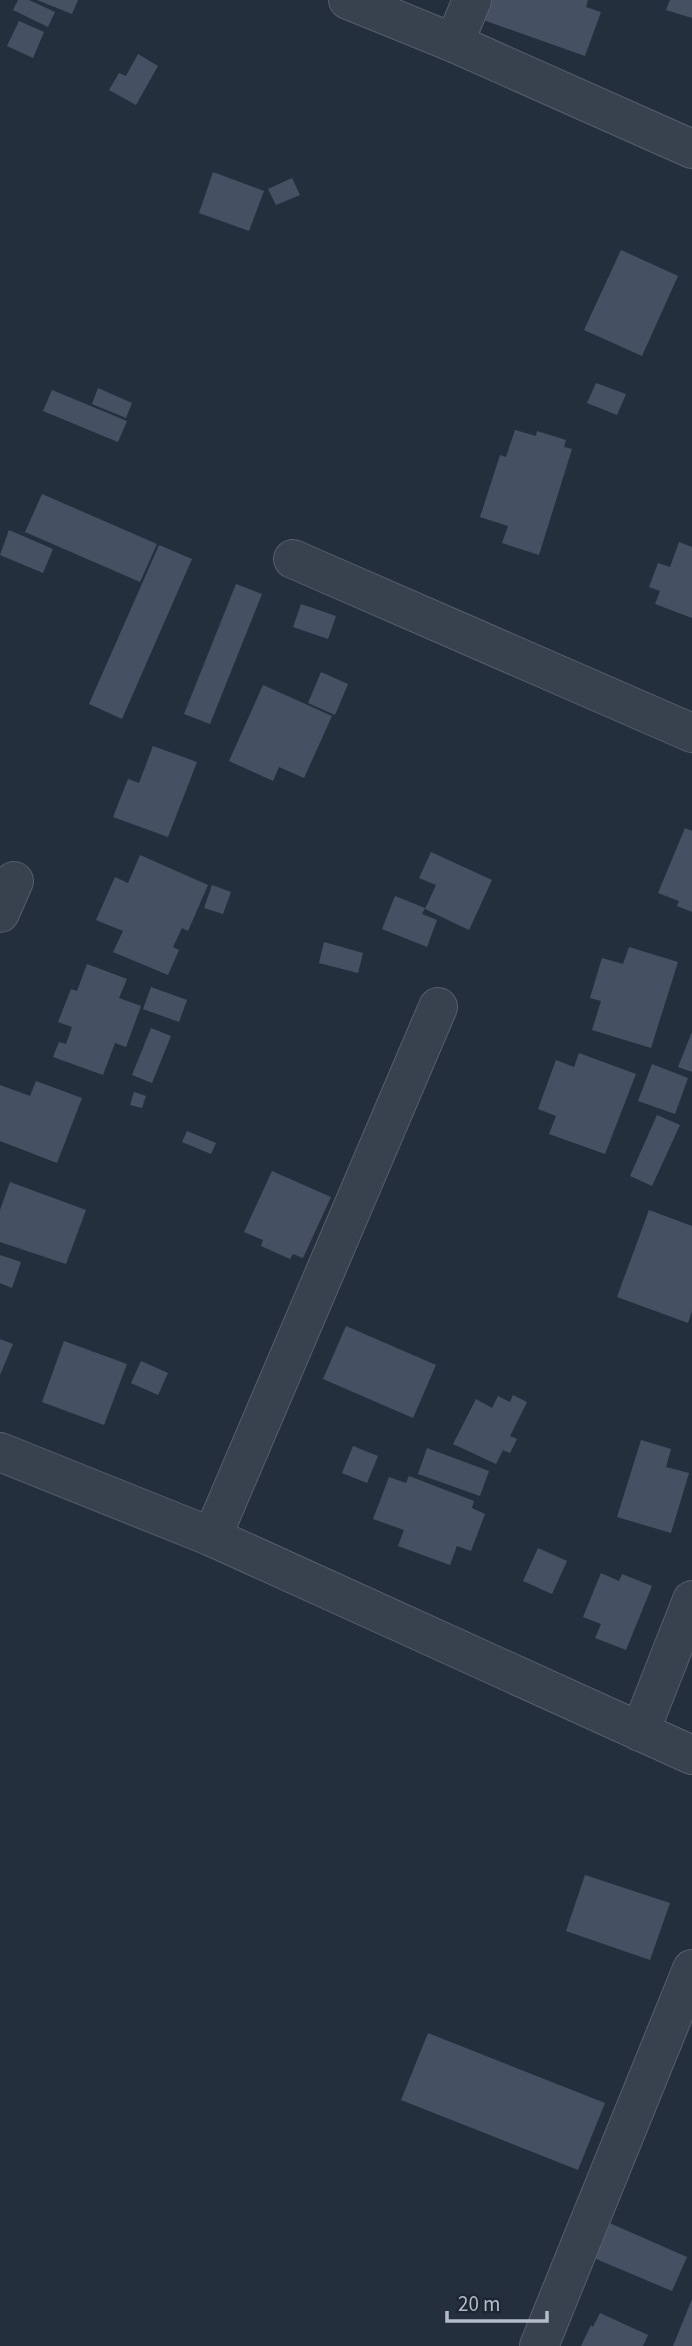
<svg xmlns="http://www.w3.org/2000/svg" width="692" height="2346" font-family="'Source Sans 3',sans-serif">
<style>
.building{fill:#455162}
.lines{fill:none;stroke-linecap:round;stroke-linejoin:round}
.minor-casing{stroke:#565f6c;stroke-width:40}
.minor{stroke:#38414e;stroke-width:38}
</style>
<rect width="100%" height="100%" fill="#242f3e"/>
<g class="building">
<path d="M 18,0 L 29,0 L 55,12 L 48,27 L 13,10 Z"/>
<path d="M 37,0 L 78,0 L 72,14 Z"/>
<path d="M 490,0 L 588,0 L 586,7 L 601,12 L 585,56 L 483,20 Z"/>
<path d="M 670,0 L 692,0 L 692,18 L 666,10 Z"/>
<path d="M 19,21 L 44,32 L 33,58 L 7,46 Z"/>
<path d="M 138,54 L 158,66 L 136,105 L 109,90 L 119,73 L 126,76 Z"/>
<path d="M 213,172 L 264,191 L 249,231 L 199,213 Z"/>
<path d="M 292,178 L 300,195 L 276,205 L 268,189 Z"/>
<path d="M 621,250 L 678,276 L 642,356 L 584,330 Z"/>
<path d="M 596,383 L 626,394 L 617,415 L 587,403 Z"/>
<path d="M 98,388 L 132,403 L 126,418 L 92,404 Z"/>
<path d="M 52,390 L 127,421 L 118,442 L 43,411 Z"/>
<path d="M 515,430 L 536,436 L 537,431 L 566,440 L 564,447 L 572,449 L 539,555 L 502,543 L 508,526 L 480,517 L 500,455 L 506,457 Z"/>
<path d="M 42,494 L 157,544 L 140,582 L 25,532 Z"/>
<path d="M 9,530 L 53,549 L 43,573 L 0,555 Z"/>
<path d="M 679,542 L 692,547 L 692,618 L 655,604 L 660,591 L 649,587 L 658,563 L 670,567 Z"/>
<path d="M 159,545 L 192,559 L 122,719 L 89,704 Z"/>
<path d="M 236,584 L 262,594 L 210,724 L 184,714 Z"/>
<path d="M 301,604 L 336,616 L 328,639 L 293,627 Z"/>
<path d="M 321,672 L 348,684 L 335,715 L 308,703 Z"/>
<path d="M 263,685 L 332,716 L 304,778 L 279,767 L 273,781 L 229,761 Z"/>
<path d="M 153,746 L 197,762 L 168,837 L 113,817 L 128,779 L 139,783 Z"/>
<path d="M 685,828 L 692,831 L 692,912 L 677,906 L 679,901 L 658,893 Z"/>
<path d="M 431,852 L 492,880 L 469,930 L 425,909 L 436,885 L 419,878 Z"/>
<path d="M 140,855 L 208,885 L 188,931 L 182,928 L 173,947 L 179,950 L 168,975 L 113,952 L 123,931 L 96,920 L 115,877 L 128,883 Z"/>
<path d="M 212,885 L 231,892 L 223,914 L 204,908 Z"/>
<path d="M 395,896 L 425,908 L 422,914 L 437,920 L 427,947 L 382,929 Z"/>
<path d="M 324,942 L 363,953 L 358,973 L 319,963 Z"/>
<path d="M 629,947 L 678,962 L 651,1048 L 592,1030 L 601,1001 L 590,998 L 602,958 L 623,964 Z"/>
<path d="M 87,964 L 127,979 L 119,998 L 141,1006 L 126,1047 L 115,1043 L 103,1075 L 53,1057 L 59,1042 L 66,1044 L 72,1027 L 58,1022 L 71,989 L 77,991 Z"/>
<path d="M 151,987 L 187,1000 L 179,1022 L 143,1009 Z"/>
<path d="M 151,1028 L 171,1036 L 152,1083 L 132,1075 Z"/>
<path d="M 692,1032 L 692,1072 L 678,1067 Z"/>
<path d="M 579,1053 L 636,1074 L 605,1154 L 549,1134 L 556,1116 L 538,1109 L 556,1060 L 574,1067 Z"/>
<path d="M 652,1064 L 688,1078 L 675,1114 L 638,1101 Z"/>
<path d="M 36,1081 L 82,1098 L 57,1163 L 0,1141 L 0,1085 L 30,1096 Z"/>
<path d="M 134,1092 L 146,1096 L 142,1108 L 130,1105 Z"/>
<path d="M 657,1115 L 680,1125 L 652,1186 L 630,1176 Z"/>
<path d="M 187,1131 L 216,1143 L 211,1154 L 182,1142 Z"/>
<path d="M 272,1171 L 331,1197 L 303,1258 L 293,1254 L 290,1259 L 261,1246 L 263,1240 L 244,1232 Z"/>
<path d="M 10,1182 L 86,1210 L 66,1264 L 0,1242 L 0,1210 Z"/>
<path d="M 649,1210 L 692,1226 L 692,1311 L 688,1323 L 617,1297 Z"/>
<path d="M 0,1255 L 21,1262 L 12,1288 L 0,1283 Z"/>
<path d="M 346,1326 L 436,1365 L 413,1418 L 323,1379 Z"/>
<path d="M 0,1339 L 13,1344 L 0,1375 Z"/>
<path d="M 64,1341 L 127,1364 L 104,1425 L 42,1402 Z"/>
<path d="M 141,1361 L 168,1373 L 158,1395 L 131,1383 Z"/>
<path d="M 513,1395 L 527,1402 L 510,1436 L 517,1439 L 510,1453 L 503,1450 L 496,1464 L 453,1444 L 476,1399 L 492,1408 L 498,1396 L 510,1402 Z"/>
<path d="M 641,1440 L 671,1449 L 666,1467 L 689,1473 L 671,1533 L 617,1517 Z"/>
<path d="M 353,1446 L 378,1456 L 367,1483 L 342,1473 Z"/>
<path d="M 427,1448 L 489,1471 L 480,1496 L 418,1474 Z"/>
<path d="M 409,1476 L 474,1501 L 472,1508 L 485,1514 L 471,1551 L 457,1546 L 450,1565 L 398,1546 L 404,1530 L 373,1519 L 389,1477 L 406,1483 Z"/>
<path d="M 538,1548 L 567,1561 L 552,1594 L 523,1581 Z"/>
<path d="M 601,1573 L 619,1581 L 622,1574 L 652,1586 L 626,1650 L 595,1638 L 601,1624 L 583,1617 Z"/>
<path d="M 585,1875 L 670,1903 L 650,1960 L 566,1931 Z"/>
<path d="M 428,2033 L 605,2103 L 578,2170 L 401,2100 Z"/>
<path d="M 605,2221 L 687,2257 L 672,2291 L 589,2256 Z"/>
<path d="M 692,2299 L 692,2346 L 673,2346 Z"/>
<path d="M 600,2313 L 648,2335 L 643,2346 L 581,2346 L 591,2325 L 593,2327 Z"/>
</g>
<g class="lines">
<g class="minor-casing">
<g id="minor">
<path d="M 348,0 L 454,43 L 692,149"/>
<path d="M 454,43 L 472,0"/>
<path d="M 293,559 L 692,733"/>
<path d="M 0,913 L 14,881"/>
<path d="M 0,1452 L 212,1537 L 692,1755"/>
<path d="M 212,1537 L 438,1007"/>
<path d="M 640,1732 L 692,1600"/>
<path d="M 539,2346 L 692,1969"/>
</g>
</g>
<use href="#minor" class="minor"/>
</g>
<path d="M447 2311v10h100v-10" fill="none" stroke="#b4bcc9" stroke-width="3.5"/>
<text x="458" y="2311" font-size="21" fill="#b4bcc9" stroke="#1d2633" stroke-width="5" paint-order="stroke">20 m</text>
</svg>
